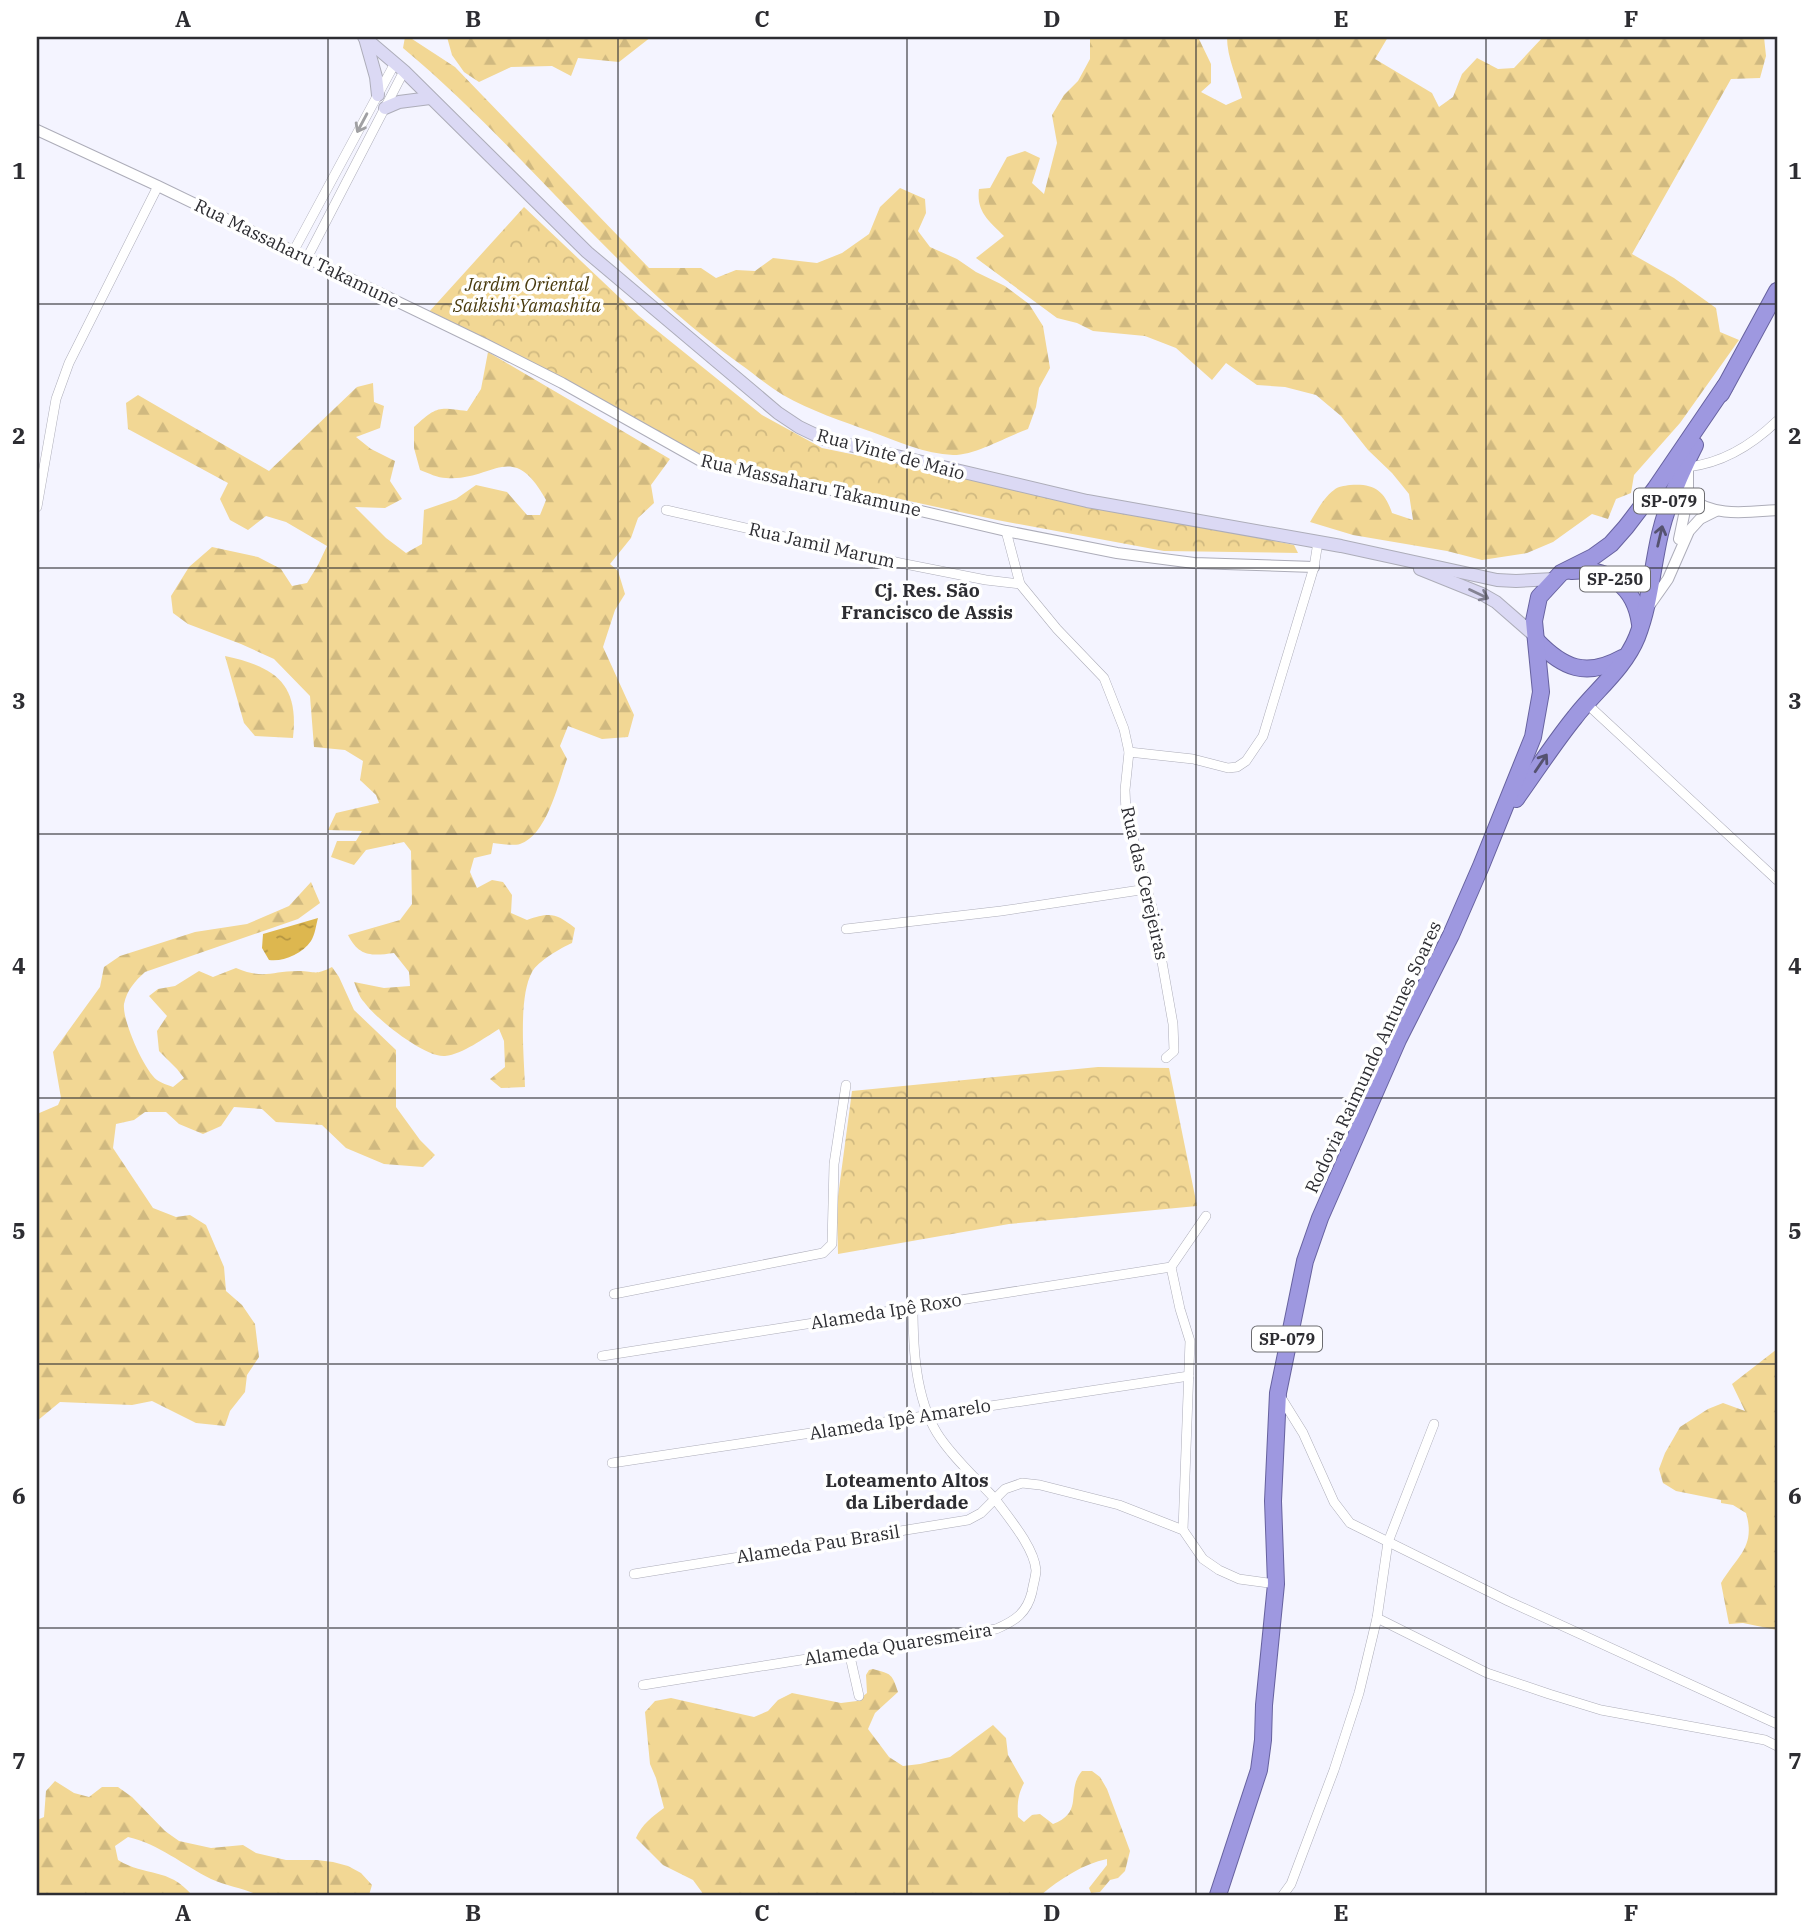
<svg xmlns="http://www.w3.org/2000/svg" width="1814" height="1932" font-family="'IBM Plex Serif',serif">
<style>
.forest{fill:url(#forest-firs)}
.park{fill:url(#park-crowns)}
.water{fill:url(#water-ripples)}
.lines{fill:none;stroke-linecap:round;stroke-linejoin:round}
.minor-casing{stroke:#adadb9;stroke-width:10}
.tertiary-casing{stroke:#adadb9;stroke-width:12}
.secondary-casing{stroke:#adadb9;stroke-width:14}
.trunk-casing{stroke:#67629f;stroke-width:18}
.minor{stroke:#fff;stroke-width:9}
.tertiary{stroke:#fff;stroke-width:10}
.secondary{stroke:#dbd9f4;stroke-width:12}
.trunk{stroke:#9e98e0;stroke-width:16}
.oneway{stroke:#a0a0a3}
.oneway2{stroke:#55526f}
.oneway3{stroke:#848393}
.grid{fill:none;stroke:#2d2d32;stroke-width:2;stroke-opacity:0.55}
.labels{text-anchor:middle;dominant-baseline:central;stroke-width:7;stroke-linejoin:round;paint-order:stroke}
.shield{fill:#fff;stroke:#6c6c70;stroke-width:2}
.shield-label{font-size:16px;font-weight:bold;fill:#2d2d32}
.street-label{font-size:18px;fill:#2d2d32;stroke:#fff}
.park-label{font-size:18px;font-style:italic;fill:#493a0d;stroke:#fff}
.neighbourhood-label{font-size:19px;font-weight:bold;fill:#2d2d32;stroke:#fff}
.neatline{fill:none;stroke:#2d2d32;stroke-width:2.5}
.grid-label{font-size:23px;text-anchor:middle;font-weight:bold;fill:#2d2d32}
</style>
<defs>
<pattern id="forest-firs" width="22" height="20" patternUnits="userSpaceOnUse" patternTransform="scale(1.75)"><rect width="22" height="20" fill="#f2d794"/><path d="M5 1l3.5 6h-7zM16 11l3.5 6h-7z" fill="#d0b980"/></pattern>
<pattern id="park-crowns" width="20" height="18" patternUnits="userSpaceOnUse" patternTransform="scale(1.75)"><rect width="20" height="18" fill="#f2d794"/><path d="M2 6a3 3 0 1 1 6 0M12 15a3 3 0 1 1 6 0" fill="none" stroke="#d0b980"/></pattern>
<pattern id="water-ripples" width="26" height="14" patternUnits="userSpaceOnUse" patternTransform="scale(1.75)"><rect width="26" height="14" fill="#ddb74f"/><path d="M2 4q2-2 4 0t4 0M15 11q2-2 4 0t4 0" fill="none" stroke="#b49542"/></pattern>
</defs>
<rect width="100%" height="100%" fill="#f4f4ff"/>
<g class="forest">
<path d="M 405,37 L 409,37 L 455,67 L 649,268 L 701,268 L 716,278 L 736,270 L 755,271 L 773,258 L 817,263 L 842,253 L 869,234 L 880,207 L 900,188 L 925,199 L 926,213 L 918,231 L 930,247 L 957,259 L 976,272 L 1005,286 L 1029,304 L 1043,326 L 1050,368 L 1039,388 L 1036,407 L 1028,429 C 1005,437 976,455 953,455 C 925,454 897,441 872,432 C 842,421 811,411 783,395 C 768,386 754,374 740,364 C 614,274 522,147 403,48 Z"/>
<path d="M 447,37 L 651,37 L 619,62 L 578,58 L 571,76 L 552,66 L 511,67 L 479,82 L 464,72 L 452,55 Z"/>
<path d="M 1090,37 L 1198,37 L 1211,64 L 1211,83 L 1201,92 L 1226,105 L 1242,98 C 1237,77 1227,58 1227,37 L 1388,37 L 1375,59 L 1432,93 L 1439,107 L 1453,97 L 1462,74 L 1477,58 L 1498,69 L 1514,68 L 1543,37 L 1764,37 L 1766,56 L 1760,78 L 1731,79 L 1632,254 L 1674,278 L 1716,308 L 1720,332 L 1739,340 L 1680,423 L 1634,475 L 1631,493 L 1616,499 L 1608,519 L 1592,514 L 1553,542 L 1527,553 L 1482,560 L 1447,551 L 1353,535 L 1310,522 C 1317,511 1323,498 1334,490 C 1338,486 1344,486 1350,485 C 1374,483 1385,491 1392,513 L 1413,520 L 1409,494 L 1392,473 L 1368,450 L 1341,416 L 1316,395 L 1285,387 L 1257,385 L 1226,363 L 1212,380 L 1176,348 L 1145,336 L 1093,331 L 1077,323 L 1057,318 L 976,258 L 1004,236 C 989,221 976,212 979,189 L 990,188 L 1007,157 L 1025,151 L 1040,158 L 1032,183 L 1044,194 L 1057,143 L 1052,115 L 1064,95 L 1078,81 L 1090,59 Z"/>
<path d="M 488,352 L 670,459 L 651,485 L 654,503 L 638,518 L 631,538 L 610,564 L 618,571 L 625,594 L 615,610 L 603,647 L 634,715 L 628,737 L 602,739 L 568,726 L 560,746 L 567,759 C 558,784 547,835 520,844 C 513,846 501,844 493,843 L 491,854 L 474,858 L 470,872 L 477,888 L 492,880 L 503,882 L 512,895 L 511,913 L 527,920 C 550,912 556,913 575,928 L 572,943 C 561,948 538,961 532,972 C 518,998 524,1056 525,1087 L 501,1088 L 490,1079 L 505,1067 L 504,1041 L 499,1029 C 484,1038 463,1054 445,1056 C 425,1058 375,1018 364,1002 C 359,997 357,989 354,982 L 384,988 L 410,986 L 409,972 L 394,953 C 372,956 359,957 348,935 L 400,920 L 412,904 L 411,851 L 404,842 L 366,850 L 354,865 L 331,857 L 337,841 L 356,841 L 362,831 L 328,830 L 336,813 L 379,803 L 376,795 L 360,780 L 363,761 L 345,750 L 314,747 L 310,696 L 274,659 L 241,644 L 188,624 L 173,613 L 171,596 L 189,567 L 212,547 L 258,557 L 281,569 L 292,586 L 307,583 L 318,565 L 327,546 L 286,522 L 266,516 L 248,530 L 230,520 L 220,499 L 228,483 L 128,429 L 126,403 L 138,395 L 269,471 L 357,387 L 373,383 L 374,402 L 384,406 L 380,428 L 356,437 L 371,449 L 395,461 L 390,481 L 402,499 L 385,508 L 355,507 L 386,538 L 406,553 L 422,544 L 424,510 L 456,499 L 476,485 L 507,492 L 527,515 L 540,515 L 546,500 C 512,438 493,482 446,478 C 438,478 428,473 420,470 L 414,448 L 414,427 C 437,406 438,407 467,411 L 481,389 Z"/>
<path d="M 225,656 C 276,667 299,684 293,738 L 255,736 L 244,723 Z"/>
<path d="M 311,882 L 320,903 L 298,919 L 145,972 C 135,981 127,990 124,1004 C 122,1020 144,1070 157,1080 C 161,1083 168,1085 173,1087 L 184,1078 L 177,1069 L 159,1051 L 157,1031 L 167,1016 L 149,996 L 158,989 L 175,986 L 199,971 L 213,977 L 236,968 C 265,980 271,971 298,971 C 316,971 314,976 332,967 L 339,977 L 354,1010 L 396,1050 L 396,1107 L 420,1140 L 435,1155 L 423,1167 L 384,1164 L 346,1148 L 322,1125 L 276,1122 L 262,1109 L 234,1107 L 221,1126 L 203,1134 L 179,1124 L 166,1112 L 145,1112 L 134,1120 L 116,1124 L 113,1148 L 153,1208 L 176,1217 L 190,1215 L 206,1225 L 224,1267 L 226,1291 L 242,1305 L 255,1324 L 259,1357 L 247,1375 L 245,1392 L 230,1411 L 225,1426 L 196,1423 L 152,1401 L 132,1405 L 60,1402 L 37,1421 L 37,1114 L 58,1105 L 61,1098 L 53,1052 L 100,987 L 104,967 L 120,956 L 195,932 L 247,924 L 289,906 Z"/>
<path d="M 1777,1349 L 1777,1630 L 1743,1623 L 1729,1624 L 1721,1583 C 1737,1556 1756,1547 1746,1513 L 1733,1505 L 1721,1503 L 1721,1500 L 1676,1491 L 1663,1483 L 1659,1469 L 1665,1453 L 1680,1427 L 1708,1409 L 1723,1403 L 1745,1411 L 1732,1384 Z"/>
<path d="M 873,1669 C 892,1674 892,1674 898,1692 L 875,1713 L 868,1729 L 889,1757 L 903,1766 L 920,1764 L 950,1757 L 993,1725 L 1006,1738 L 1008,1755 L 1024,1783 C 1018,1794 1017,1804 1018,1817 L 1024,1822 L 1032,1815 L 1040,1814 L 1053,1824 C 1085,1812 1065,1791 1082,1771 L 1092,1771 L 1100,1777 L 1107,1789 L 1130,1851 L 1125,1871 L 1118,1878 L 1110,1880 L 1100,1892 L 1091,1893 L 1089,1888 L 1107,1865 L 1107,1859 C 1083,1864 1060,1879 1041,1895 L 704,1895 L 693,1880 L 663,1865 L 636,1838 C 642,1824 652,1817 664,1808 L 656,1778 L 650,1764 L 645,1712 L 655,1701 L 671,1698 L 754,1717 L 768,1711 L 778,1700 L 792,1693 L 841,1703 L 857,1701 L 867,1693 L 866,1675 L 869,1670 Z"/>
<path d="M 55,1781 L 74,1793 L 89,1797 L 102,1787 L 118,1787 L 132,1797 L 165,1831 L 179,1841 L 211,1848 L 243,1845 L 256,1853 L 286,1860 L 317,1860 L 333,1862 L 348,1866 L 361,1873 L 372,1885 L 369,1895 L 258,1895 C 243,1888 226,1886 211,1879 C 183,1865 159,1844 128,1837 L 115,1846 L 118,1860 C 146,1877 168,1867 192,1895 L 37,1895 L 37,1820 L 44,1817 L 46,1791 Z"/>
</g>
<g class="park">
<path d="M 524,207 L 639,316 L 762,415 L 822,448 L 1294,545 L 1298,553 L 1164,551 L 997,520 L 798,477 L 708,463 L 428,313 Z"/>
<path d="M 1098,1067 L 1169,1068 L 1197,1206 L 1009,1224 L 838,1254 L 837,1204 L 852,1091 Z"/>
</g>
<path class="water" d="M 318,918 C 316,925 315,935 311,941 C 302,954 283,962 269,960 L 262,948 L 263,934 Z"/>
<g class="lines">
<g class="minor-casing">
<g id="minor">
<path d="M 293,252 L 395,63"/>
<path d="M 307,258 L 404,71"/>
<path d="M 1688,467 C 1723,463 1752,445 1777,421"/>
<path d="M 37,507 L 56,399 L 69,363 L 158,186"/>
<path d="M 666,510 L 900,563 L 986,580 L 1020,584"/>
<path d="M 1006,531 L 1020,584 L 1057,629 L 1104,678 L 1124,729 L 1129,752 L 1125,790 L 1126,812 L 1153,911 L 1173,1024 L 1174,1051 L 1166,1058"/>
<path d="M 1587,704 L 1777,880"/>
<path d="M 1129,752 L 1193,759 L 1228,768 L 1237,767 L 1246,761 L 1263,736 L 1314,567 L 1318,542"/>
<path d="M 846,929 L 1001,911 L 1147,889"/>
<path d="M 614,1294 L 823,1253 L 832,1244 L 834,1164 L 846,1085"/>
<path d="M 913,1306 C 913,1347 915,1397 937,1433 C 952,1457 976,1478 995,1499 L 1005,1489 L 1022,1483 L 1040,1485 L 1119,1505 L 1183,1530 L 1203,1559 L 1219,1570 L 1239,1579 L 1276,1584"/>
<path d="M 602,1356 L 1171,1267"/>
<path d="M 1280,1396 L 1303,1433 L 1334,1502 L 1350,1523 L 1508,1601 L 1777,1724"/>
<path d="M 612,1463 L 1189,1376"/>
<path d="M 1183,1530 L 1190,1341 L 1180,1309 L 1171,1267 L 1206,1216"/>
<path d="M 634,1574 L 968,1520 L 981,1513 L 995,1499 C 1008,1517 1034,1547 1036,1570 C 1036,1576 1033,1585 1032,1592 C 1027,1613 1015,1621 996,1629 L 643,1685"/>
<path d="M 1377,1618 L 1487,1673 L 1549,1694 L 1601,1710 L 1765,1740 L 1777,1746"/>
<path d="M 849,1652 L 859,1696"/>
<path d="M 1283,1895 L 1291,1884 L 1334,1770 L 1359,1693 L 1377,1618 L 1388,1542 L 1434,1424"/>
</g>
</g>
<g class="tertiary-casing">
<g id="tertiary">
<path d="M 37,130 L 158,186 L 485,344 L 562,383 L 706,464 L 797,482 L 1006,531 L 1117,553 L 1194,563 L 1314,567"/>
<path d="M 1688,467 L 1688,496 C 1712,518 1747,512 1777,510"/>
<path d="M 1679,539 L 1688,496"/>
<path d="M 1649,606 L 1668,579 L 1689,531 L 1700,519 L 1716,511"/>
</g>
</g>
<g class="secondary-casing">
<g id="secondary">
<path d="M 364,37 L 404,71 L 587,252 L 778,413 L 799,427 L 824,439 L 1087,501 L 1341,546 L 1497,580 L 1516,581 L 1554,579"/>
<path d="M 365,38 L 376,77 L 378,95"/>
<path d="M 385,108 L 399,102 L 430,98"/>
<path d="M 1420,569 L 1482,594 L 1496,602 L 1535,636"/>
</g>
</g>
<g class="trunk-casing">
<g id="trunk">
<path d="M 1721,394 L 1777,291"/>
<path d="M 1571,571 C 1608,567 1635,586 1640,624"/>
<path d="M 1537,641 C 1563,668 1586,678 1622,658"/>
<path d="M 1516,799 C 1536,771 1554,743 1575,717 C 1595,691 1624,669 1637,637 C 1650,604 1652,568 1660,534 C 1668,501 1680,474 1695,445"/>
<path d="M 1218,1895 L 1259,1770 L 1263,1740 L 1264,1705 L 1276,1584 L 1273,1501 L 1278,1393 L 1305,1261 L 1320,1218 L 1398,1040 L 1451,935 L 1481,866 L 1533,737 L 1541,692 L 1534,621 L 1539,597 L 1561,573 L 1593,557 L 1611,544 L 1626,527 L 1655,489 L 1725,386"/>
</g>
</g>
<use href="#minor" class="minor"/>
<use href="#tertiary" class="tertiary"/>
<use href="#secondary" class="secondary"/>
<use href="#trunk" class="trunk"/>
</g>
<defs><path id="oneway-shaft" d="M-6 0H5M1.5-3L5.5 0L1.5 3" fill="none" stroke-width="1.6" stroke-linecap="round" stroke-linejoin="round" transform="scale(1.75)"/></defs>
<use class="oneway" href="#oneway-shaft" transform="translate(362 123) rotate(118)"/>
<g class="oneway2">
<use href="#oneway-shaft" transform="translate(1660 536) rotate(-77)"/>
<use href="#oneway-shaft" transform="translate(1541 763) rotate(-56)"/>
</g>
<use class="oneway3" href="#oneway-shaft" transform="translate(1479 594) rotate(25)"/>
<path class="grid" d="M 328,37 L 328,1895M 618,37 L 618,1895M 907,37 L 907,1895M 1196,37 L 1196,1895M 1486,37 L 1486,1895M 37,304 L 1777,304M 37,568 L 1777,568M 37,834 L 1777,834M 37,1098 L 1777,1098M 37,1364 L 1777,1364M 37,1628 L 1777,1628"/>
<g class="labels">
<g class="shield">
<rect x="1634" y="488.5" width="70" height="25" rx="5"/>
<rect x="1580" y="566.5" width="70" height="25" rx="5"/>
<rect x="1252" y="1326.5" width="70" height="25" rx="5"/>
</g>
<g class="shield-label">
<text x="1669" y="501">SP-079</text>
<text x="1615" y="579">SP-250</text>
<text x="1287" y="1339">SP-079</text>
</g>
<g class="street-label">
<text transform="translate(297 253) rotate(26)">Rua Massaharu Takamune</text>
<text transform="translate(891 454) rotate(15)">Rua Vinte de Maio</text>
<text transform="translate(811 485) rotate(13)">Rua Massaharu Takamune</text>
<text transform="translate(822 545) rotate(13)">Rua Jamil Marum</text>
<text transform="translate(1145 883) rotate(77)">Rua das Cerejeiras</text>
<text transform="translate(1373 1057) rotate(-65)">Rodovia Raimundo Antunes Soares</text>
<text transform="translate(886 1311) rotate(-9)">Alameda Ipê Roxo</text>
<text transform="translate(900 1419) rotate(-9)">Alameda Ipê Amarelo</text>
<text transform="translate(818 1544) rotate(-9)">Alameda Pau Brasil</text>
<text transform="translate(898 1644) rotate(-9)">Alameda Quaresmeira</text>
</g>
<g class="park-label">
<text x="527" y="284">Jardim Oriental<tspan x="527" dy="21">Saikishi Yamashita</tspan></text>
</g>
<g class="neighbourhood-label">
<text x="927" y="590">Cj. Res. São<tspan x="927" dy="22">Francisco de Assis</tspan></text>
<text x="907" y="1480">Loteamento Altos<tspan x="907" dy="22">da Liberdade</tspan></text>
</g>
</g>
<rect width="1814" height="1932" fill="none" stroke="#ffffff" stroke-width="77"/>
<rect x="38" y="38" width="1738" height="1856" class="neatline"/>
<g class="grid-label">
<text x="183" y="27">A</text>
<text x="473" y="27">B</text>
<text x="762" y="27">C</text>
<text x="1052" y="27">D</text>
<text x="1341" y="27">E</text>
<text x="1631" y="27">F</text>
<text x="19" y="179">1</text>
<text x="1795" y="179">1</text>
<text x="19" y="444">2</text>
<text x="1795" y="444">2</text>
<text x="19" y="709">3</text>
<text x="1795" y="709">3</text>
<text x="19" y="974">4</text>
<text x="1795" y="974">4</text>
<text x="19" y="1239">5</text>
<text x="1795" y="1239">5</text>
<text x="19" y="1504">6</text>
<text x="1795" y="1504">6</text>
<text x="19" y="1769">7</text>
<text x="1795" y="1769">7</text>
<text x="183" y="1921">A</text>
<text x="473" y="1921">B</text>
<text x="762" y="1921">C</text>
<text x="1052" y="1921">D</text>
<text x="1341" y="1921">E</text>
<text x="1631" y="1921">F</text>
</g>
</svg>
